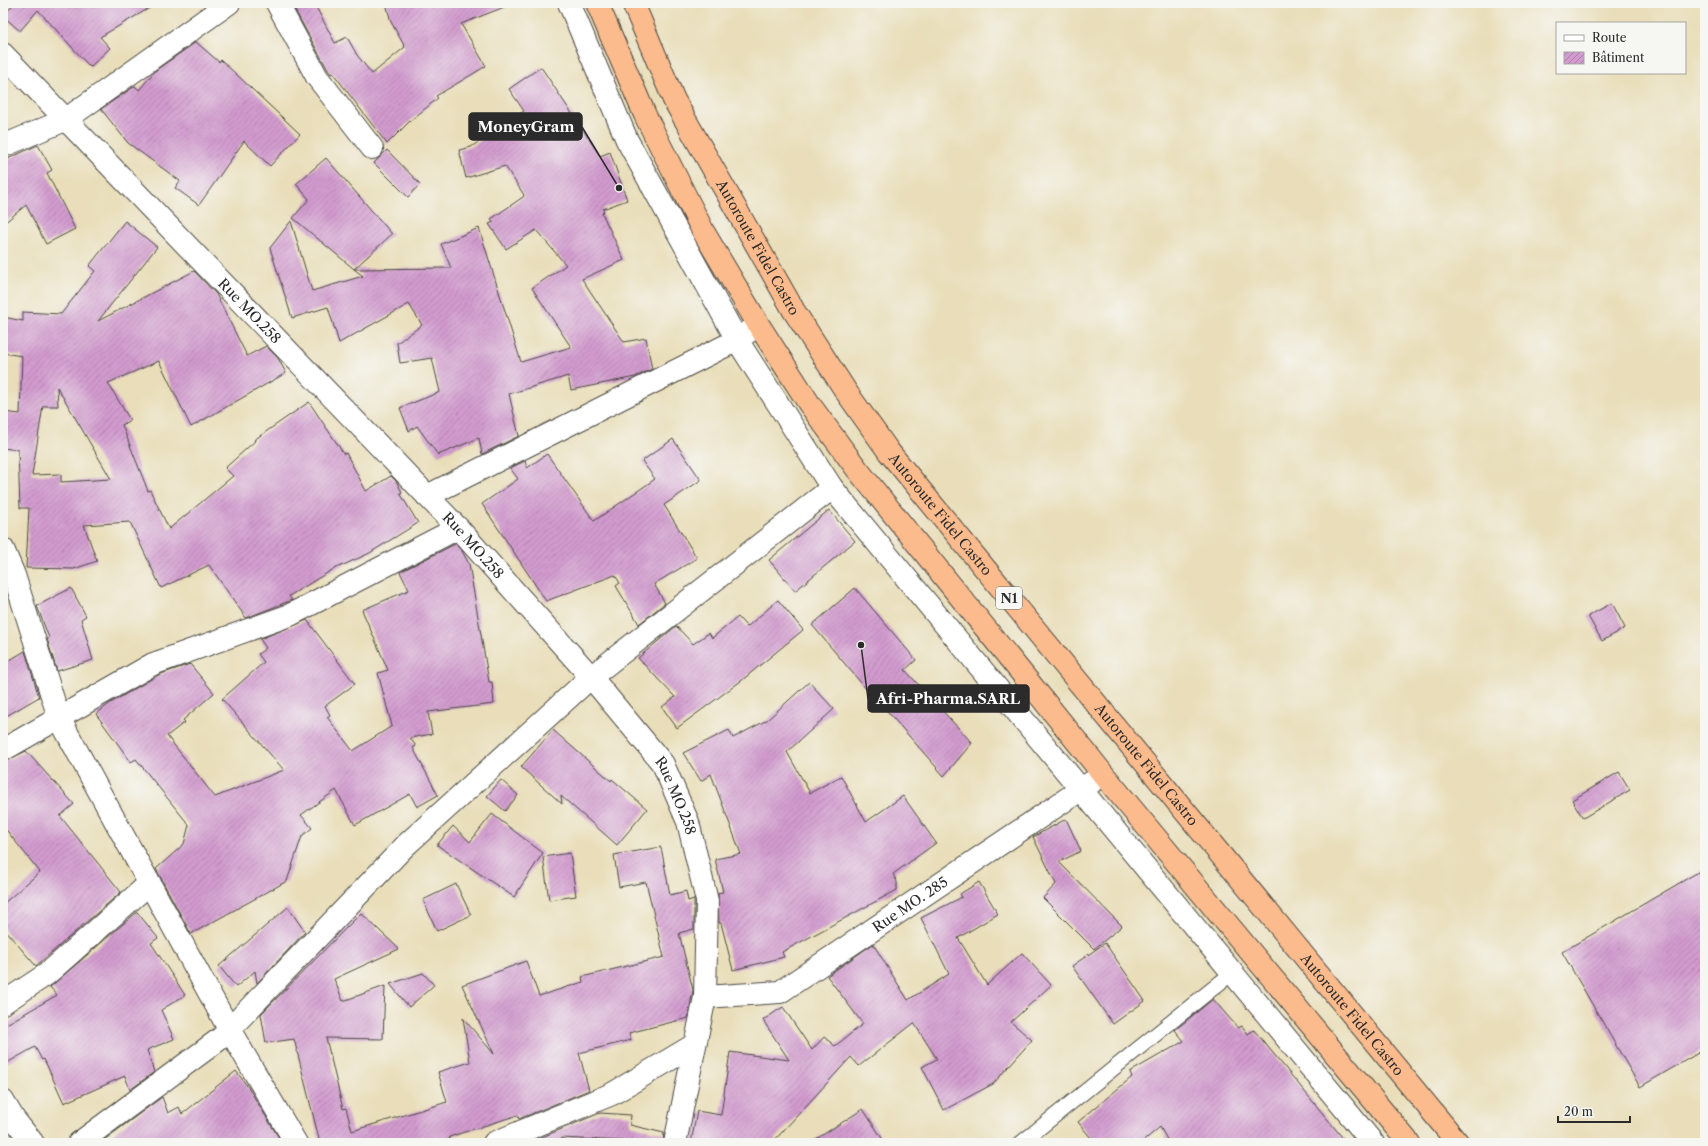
<svg xmlns="http://www.w3.org/2000/svg" width="1708" height="1146" font-family="'Libre Caslon Text',serif">
<style>
.building{fill:url(#building-hatch);fill-rule:evenodd}
.lines{fill:none;stroke-linecap:round;stroke-linejoin:round}
.service-casing{stroke:#484640;stroke-width:16}
.minor-casing{stroke:#484640;stroke-width:24}
.trunk-casing{stroke:#484640;stroke-width:24}
.service{stroke:#fff;stroke-width:14}
.minor{stroke:#fff;stroke-width:22}
.trunk{stroke:#fbbb8d;stroke-width:22}
.labels{text-anchor:middle;dominant-baseline:central;stroke-width:4;stroke-linejoin:round;paint-order:stroke}
.shield{fill:#f6f6f2;stroke:#686867;stroke-width:1}
.shield-label{font-size:13px;font-weight:bold;fill:#2b2b2b}
.street-label{font-size:14px;fill:#2b2b2b;stroke:#f6f6f2}
.leader{fill:none;stroke:#2b2b2b;stroke-width:1.5}
.callout-dot{fill:#2b2b2b;stroke:#f6f6f2;stroke-width:1.5}
.callout{fill:#2b2b2b;stroke:#2b2b2b;stroke-width:1.5}
.callout-label{font-size:15px;text-anchor:middle;font-weight:bold;fill:#fff}
</style>
<defs>
<pattern id="building-hatch" width="6" height="6" patternUnits="userSpaceOnUse"><rect width="6" height="6" fill="#d29bcf"/><path d="M-1 1l2-2M0 6l6-6M5 7l2-2" fill="none" stroke="#ab7fa8"/></pattern>
</defs>
<rect width="100%" height="100%" fill="#f6f6f2"/>
<filter id="ink" filterUnits="userSpaceOnUse"><feTurbulence type="fractalNoise" baseFrequency=".025" numOctaves="2"/><feDisplacementMap in="SourceGraphic" scale="8" xChannelSelector="R" yChannelSelector="G"/><feConvolveMatrix kernelMatrix="1 2 1 2 8 2 1 2 1" color-interpolation-filters="sRGB"/></filter>
<filter id="wash" filterUnits="userSpaceOnUse"><feTurbulence type="fractalNoise" baseFrequency=".012" numOctaves="4" result="noise"/><feDisplacementMap in="SourceGraphic" scale="16" xChannelSelector="R" yChannelSelector="G"/><feGaussianBlur stdDeviation="0.9" result="paint"/><feColorMatrix in="noise" values="0 0 0 0 0 0 0 0 0 0 0 0 0 0 0 0 0 1.4 0 .05"/><feComposite in="paint" operator="in"/></filter>
<g filter="url(#wash)">
<rect width="100%" height="100%" fill="#e9deb9"/>
<g id="blocks">
<g class="building">
<path d="M 15,3 L 158,3 L 100,37 L 110,48 L 90,67 L 38,10 L 20,31 L 3,16 Z"/>
<path d="M 291,3 L 314,3 L 335,43 L 347,37 L 357,55 L 372,74 L 405,47 L 391,22 L 386,3 L 512,4 L 461,24 L 486,66 L 436,96 L 438,98 L 409,122 L 387,144 L 333,73 L 331,74 L 328,70 Z"/>
<path d="M 196,42 L 219,62 L 221,60 L 300,134 L 270,166 L 244,141 L 199,205 L 175,188 L 180,181 L 128,143 L 101,109 L 135,86 L 139,90 L 156,70 Z"/>
<path d="M 541,67 L 600,156 L 610,152 L 627,200 L 603,209 L 604,212 L 602,213 L 624,260 L 582,279 L 624,342 L 646,338 L 652,369 L 635,377 L 571,390 L 568,376 L 509,394 L 519,436 L 482,454 L 479,438 L 438,455 L 417,426 L 409,431 L 400,408 L 440,392 L 432,358 L 400,363 L 397,343 L 422,325 L 409,304 L 339,343 L 328,307 L 292,318 L 270,248 L 291,221 L 312,291 L 363,276 L 354,269 L 451,268 L 441,244 L 479,228 L 521,362 L 571,347 L 532,288 L 566,265 L 536,230 L 506,249 L 489,224 L 494,222 L 491,219 L 523,197 L 524,195 L 505,166 L 466,178 L 459,150 L 471,147 L 524,111 L 509,89 Z"/>
<path d="M 38,145 L 52,170 L 47,173 L 75,229 L 46,244 L 26,205 L 3,224 L 3,161 Z"/>
<path d="M 387,150 L 420,184 L 408,197 L 374,163 Z"/>
<path d="M 326,158 L 392,234 L 354,269 L 293,218 L 309,199 L 296,184 Z"/>
<path d="M 125,221 L 157,247 L 98,321 L 194,271 L 216,294 L 247,356 L 266,346 L 278,358 L 286,373 L 191,427 L 159,361 L 108,383 L 130,420 L 122,425 L 148,491 L 150,490 L 169,529 L 233,476 L 225,468 L 255,441 L 254,440 L 309,402 L 344,454 L 346,453 L 366,491 L 391,476 L 396,481 L 402,492 L 400,493 L 418,523 L 368,554 L 332,570 L 289,596 L 292,600 L 246,618 L 209,565 L 161,588 L 130,522 L 84,525 L 97,561 L 74,569 L 26,568 L 29,508 L 20,508 L 18,450 L 3,448 L 3,412 L 20,414 L 22,356 L 3,353 L 3,317 L 23,321 L 23,312 L 61,314 L 95,271 L 89,266 ZM 57,387 L 66,402 L 111,479 L 61,482 L 61,474 L 32,475 L 43,406 L 58,406 Z"/>
<path d="M 673,439 L 701,480 L 664,505 L 697,558 L 654,584 L 665,603 L 639,624 L 616,586 L 620,583 L 615,575 L 546,601 L 482,504 L 518,479 L 510,468 L 525,461 L 527,468 L 547,454 L 594,521 L 655,479 L 642,461 Z"/>
<path d="M 829,510 L 855,541 L 795,591 L 769,560 Z"/>
<path d="M 455,544 L 462,551 L 469,564 L 489,682 L 492,682 L 494,704 L 428,712 L 432,734 L 410,738 L 416,746 L 413,748 L 438,795 L 417,807 L 410,794 L 355,825 L 336,790 L 301,815 L 312,828 L 302,836 L 287,881 L 191,934 L 156,869 L 184,844 L 189,825 L 136,759 L 131,762 L 96,714 L 109,704 L 158,675 L 190,664 L 214,693 L 183,720 L 185,722 L 167,736 L 215,797 L 284,770 L 222,699 L 264,662 L 258,654 L 266,648 L 260,639 L 307,620 L 355,684 L 325,706 L 330,715 L 327,717 L 353,751 L 392,726 L 378,673 L 388,670 L 362,610 L 409,590 L 400,572 Z"/>
<path d="M 71,588 L 86,616 L 81,619 L 93,660 L 57,671 L 47,639 L 49,638 L 37,606 Z"/>
<path d="M 855,588 L 916,660 L 905,670 L 972,743 L 944,776 L 874,696 L 873,697 L 812,625 Z"/>
<path d="M 778,600 L 803,630 L 741,681 L 677,728 L 662,707 L 675,697 L 638,658 L 676,626 L 693,644 L 709,633 L 712,638 L 738,617 L 747,627 Z"/>
<path d="M 1612,603 L 1625,628 L 1602,641 L 1588,616 Z"/>
<path d="M 25,651 L 39,697 L 3,718 L 3,664 Z"/>
<path d="M 809,682 L 834,709 L 787,752 L 810,793 L 841,776 L 866,822 L 903,796 L 936,843 L 893,874 L 897,882 L 897,890 L 782,952 L 784,957 L 733,970 L 721,923 L 719,923 L 718,893 L 723,892 L 715,859 L 741,854 L 711,774 L 701,781 L 683,753 L 729,730 L 733,738 L 767,720 Z"/>
<path d="M 553,730 L 611,781 L 612,779 L 647,809 L 617,845 L 561,796 L 562,804 L 521,767 Z"/>
<path d="M 26,751 L 74,804 L 60,816 L 121,892 L 36,966 L 3,928 L 3,904 L 40,872 L 3,826 L 3,762 Z"/>
<path d="M 1619,772 L 1630,790 L 1583,818 L 1572,800 Z"/>
<path d="M 501,780 L 518,795 L 505,811 L 487,796 Z"/>
<path d="M 492,814 L 543,853 L 514,897 L 437,845 L 453,826 L 470,842 Z"/>
<path d="M 1066,819 L 1081,851 L 1059,862 L 1122,926 L 1094,949 L 1043,898 L 1056,884 L 1033,837 Z"/>
<path d="M 661,847 L 670,895 L 686,891 L 688,901 L 694,899 L 694,929 L 679,933 L 693,990 L 688,1018 L 629,1033 L 631,1040 L 579,1053 L 589,1090 L 519,1119 L 518,1115 L 449,1137 L 450,1139 L 438,1143 L 320,1143 L 294,1039 L 266,1043 L 261,1014 L 361,913 L 399,949 L 334,979 L 343,1001 L 385,986 L 383,1039 L 326,1038 L 343,1109 L 346,1108 L 352,1131 L 447,1102 L 438,1072 L 470,1062 L 463,1018 L 494,1054 L 462,985 L 526,961 L 539,996 L 583,982 L 582,977 L 664,957 L 646,882 L 619,887 L 614,855 Z"/>
<path d="M 570,853 L 576,896 L 549,900 L 543,857 Z"/>
<path d="M 1705,868 L 1705,1049 L 1640,1087 L 1562,952 Z"/>
<path d="M 979,882 L 998,914 L 958,938 L 987,985 L 1022,953 L 1051,985 L 1011,1022 L 1032,1040 L 993,1084 L 944,1110 L 922,1067 L 937,1059 L 914,1023 L 859,1066 L 851,1057 L 772,1143 L 691,1143 L 697,1111 L 721,1115 L 730,1052 L 789,1060 L 763,1020 L 783,1007 L 812,1050 L 824,1037 L 835,1046 L 863,1024 L 827,976 L 873,944 L 908,1000 L 949,974 L 921,918 L 962,897 L 960,894 Z"/>
<path d="M 456,884 L 471,915 L 437,931 L 423,900 Z"/>
<path d="M 288,907 L 305,932 L 257,983 L 255,971 L 236,987 L 219,966 Z"/>
<path d="M 137,912 L 158,938 L 151,943 L 185,995 L 161,1010 L 174,1039 L 147,1050 L 154,1072 L 130,1090 L 125,1076 L 64,1103 L 44,1059 L 42,1060 L 35,1047 L 3,1065 L 3,1026 L 57,995 L 50,987 Z"/>
<path d="M 1105,943 L 1145,1001 L 1113,1024 L 1072,966 Z"/>
<path d="M 423,973 L 434,985 L 409,1007 L 390,984 Z"/>
<path d="M 1213,999 L 1238,1028 L 1242,1026 L 1248,1034 L 1254,1030 L 1347,1143 L 1169,1143 L 1160,1127 L 1141,1143 L 1095,1143 L 1078,1122 L 1132,1077 L 1130,1072 L 1184,1041 L 1175,1030 Z"/>
<path d="M 236,1071 L 248,1087 L 282,1143 L 100,1143 L 162,1097 L 168,1113 L 179,1107 L 182,1114 Z"/>
<path d="M 863,1109 L 885,1143 L 810,1143 Z"/>
<path d="M 600,1113 L 631,1115 L 630,1125 L 664,1133 L 663,1143 L 561,1138 L 564,1143 L 528,1143 Z"/>
</g>
</g>
</g>
<g filter="url(#ink)">
<use href="#blocks" fill-opacity="0" stroke="#484640" stroke-width="1"/>
<g class="lines">
<g class="service-casing">
<path id="service" d="M 1021,1143 L 1232,973"/>
</g>
<g class="minor-casing">
<g id="minor">
<path d="M 277,3 L 317,77 L 372,148"/>
<path d="M 569,3 L 627,140 L 737,340 L 832,488 L 1373,1143"/>
<path id="s1" d="M 3,54 L 458,528 L 591,677 L 663,764 L 688,822 L 707,901 L 705,997 L 675,1143"/>
<path d="M 3,146 L 65,120 L 229,3"/>
<path d="M 427,496 L 737,340 L 748,332"/>
<path d="M 3,549 L 14,575 L 59,718 L 229,1029 L 296,1143"/>
<path d="M 3,750 L 153,664 L 290,615 L 458,528"/>
<path id="s2" d="M 705,997 L 780,992 L 1092,782"/>
<path d="M 3,1003 L 47,974 L 150,883"/>
<path d="M 3,1101 L 14,1119 L 33,1143"/>
<path d="M 79,1143 L 221,1038 L 406,845 L 591,677 L 832,488"/>
<path d="M 494,1143 L 612,1094 L 694,1045"/>
</g>
</g>
<g class="trunk-casing">
<g id="trunk">
<path d="M 597,3 L 645,115 L 703,231 L 758,324 L 810,405 L 857,469 L 1103,774 L 1409,1143"/>
<path id="s3" d="M 633,3 L 674,100 L 794,311 L 847,393 L 889,452 L 1458,1143"/>
</g>
</g>
<use href="#service" class="service"/>
<use href="#minor" class="minor"/>
<use href="#trunk" class="trunk"/>
</g>
</g>
<g class="labels">
<rect class="shield" x="996" y="587" width="26" height="22" rx="3"/>
<g class="shield-label">
<text x="1009" y="598">N1</text>
</g>
<g class="street-label">
<text stroke="none"><textPath href="#s3" startOffset="275">Autoroute Fidel Castro</textPath></text>
<text stroke="none"><textPath href="#s1" startOffset="356">Rue MO.258</textPath></text>
<text stroke="none"><textPath href="#s3" startOffset="599">Autoroute Fidel Castro</textPath></text>
<text stroke="none"><textPath href="#s1" startOffset="680">Rue MO.258</textPath></text>
<text stroke="none"><textPath href="#s3" startOffset="923">Autoroute Fidel Castro</textPath></text>
<text stroke="none"><textPath href="#s1" startOffset="1004">Rue MO.258</textPath></text>
<text stroke="none"><textPath href="#s2" startOffset="232">Rue MO. 285</textPath></text>
<text stroke="none"><textPath href="#s3" startOffset="1247">Autoroute Fidel Castro</textPath></text>
</g>
</g>
<path class="leader" d="M619 188L582 127M861 645L868 699"/>
<g class="callout-dot">
<circle cx="619" cy="188" r="4"/>
<circle cx="861" cy="645" r="4"/>
</g>
<g class="callout">
<rect x="469" y="113" width="113" height="27" rx="4"/>
<rect x="868" y="685" width="161" height="27" rx="4"/>
</g>
<g class="callout-label">
<text x="526" y="132">MoneyGram</text>
<text x="948" y="704">Afri-Pharma.SARL</text>
</g>
<rect width="1708" height="1146" fill="none" stroke="#f6f6f2" stroke-width="16"/>
<rect x="1556" y="22" width="130" height="52" fill="#f6f6f2" stroke="#a5a5a2"/>
<rect x="1564" y="35" width="20" height="6" fill="#ffffff" stroke="#a5a5a2"/>
<text x="1592" y="42" font-size="12" fill="#2b2b2b">Route</text>
<rect x="1564" y="52" width="20" height="12" fill="url(#building-hatch)" stroke="#a5a5a2"/>
<text x="1592" y="62" font-size="12" fill="#2b2b2b">Bâtiment</text>
<path d="M1558 1116v6h72v-6" fill="none" stroke="#2b2b2b" stroke-width="2"/>
<text x="1564" y="1116" font-size="12" fill="#2b2b2b" stroke="#f6f6f2" stroke-width="3" paint-order="stroke">20 m</text>
</svg>
